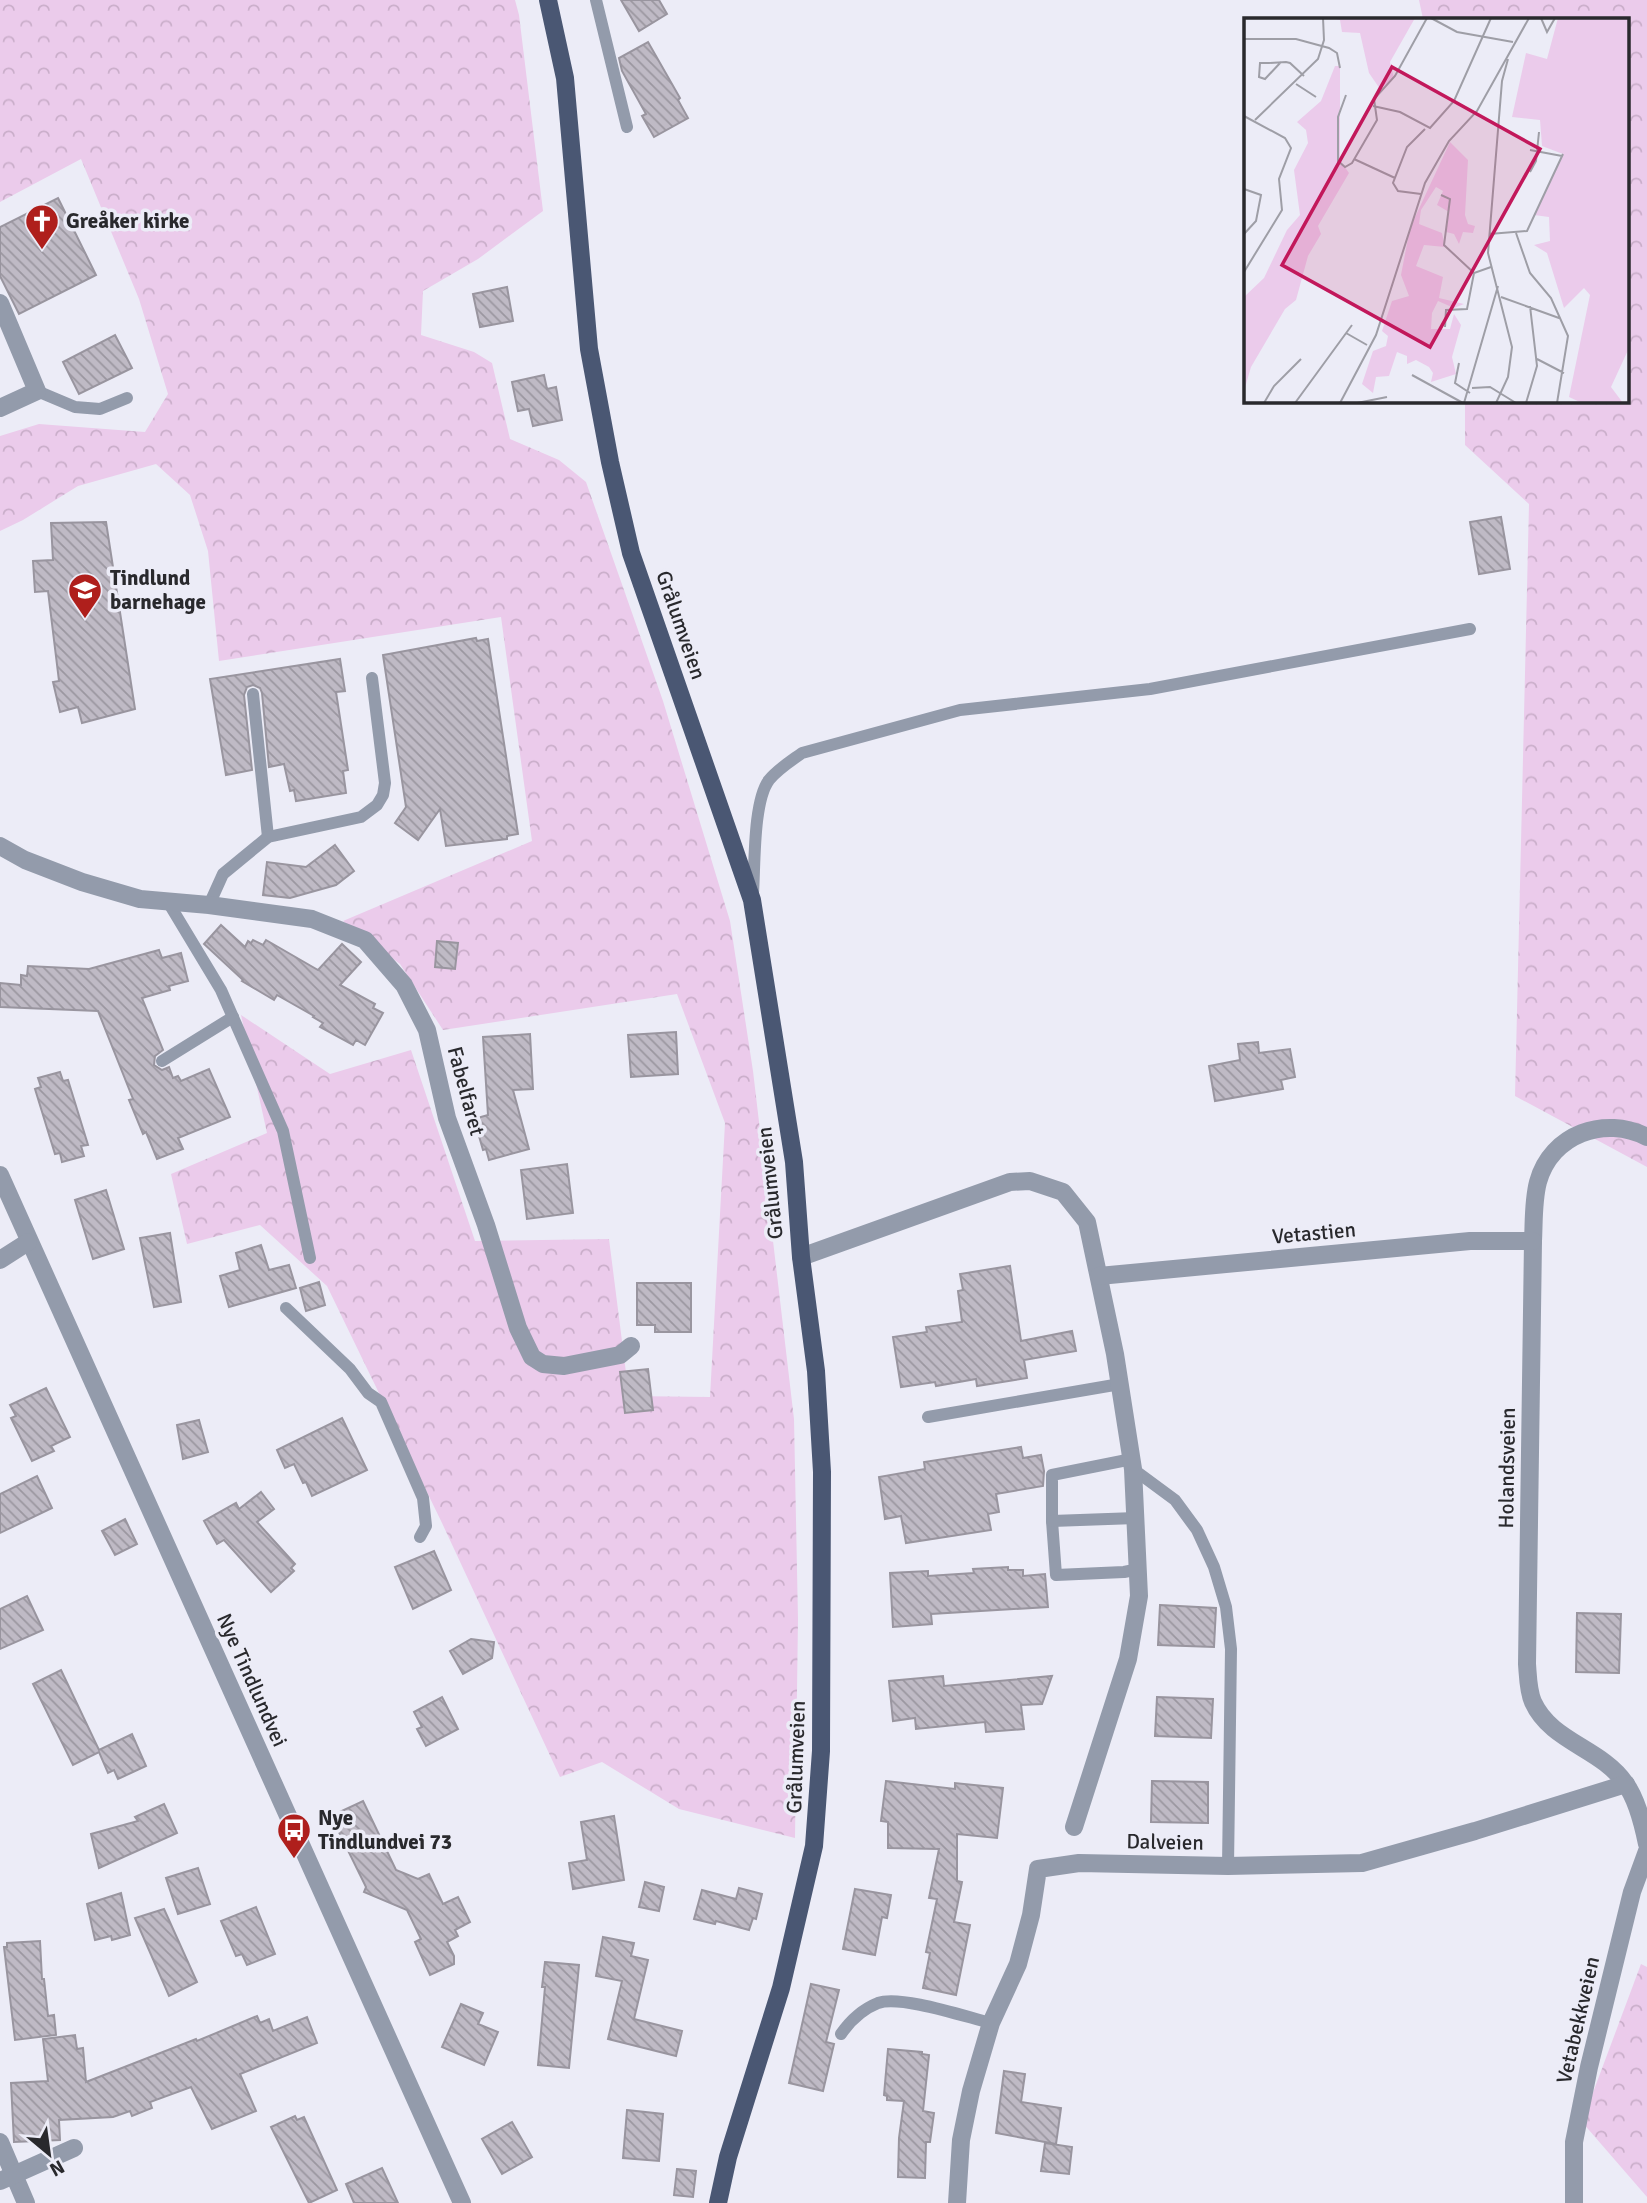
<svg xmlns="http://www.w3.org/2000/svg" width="1647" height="2203" font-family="Signika,sans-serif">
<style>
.forest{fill:url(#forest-crowns)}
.building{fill:url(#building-back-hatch);stroke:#99959f;stroke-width:2}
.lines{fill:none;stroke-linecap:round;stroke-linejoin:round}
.lane{stroke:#939bab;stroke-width:12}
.street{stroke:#939bab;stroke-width:18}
.primary{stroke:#4a5773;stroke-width:18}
.labels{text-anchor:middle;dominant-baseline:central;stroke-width:7;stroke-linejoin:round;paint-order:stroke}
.poi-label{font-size:21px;font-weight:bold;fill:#29292d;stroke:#ececf7;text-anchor:start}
.street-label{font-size:21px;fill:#29292d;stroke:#ececf7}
.inset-road{fill:none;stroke:#9e9ea6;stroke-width:2}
.view{fill:#c2185b;fill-opacity:0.15;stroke:#c2185b;stroke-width:3.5}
.inset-edge{fill:none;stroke:#29292d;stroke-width:3.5}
</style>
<defs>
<pattern id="forest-crowns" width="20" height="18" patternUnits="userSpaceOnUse" patternTransform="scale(1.75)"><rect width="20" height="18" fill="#ebcbeb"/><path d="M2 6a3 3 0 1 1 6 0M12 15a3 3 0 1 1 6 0" fill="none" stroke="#caaeca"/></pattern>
<pattern id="building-back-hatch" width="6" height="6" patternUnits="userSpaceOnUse" patternTransform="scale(1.75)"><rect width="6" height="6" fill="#bfbac5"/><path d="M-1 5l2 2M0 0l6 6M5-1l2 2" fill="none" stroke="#9b97a0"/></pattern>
</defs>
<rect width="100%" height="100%" fill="#ececf7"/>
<g class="forest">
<path d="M 0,0 L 515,0 L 519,15 L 543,211 L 478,259 L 423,291 L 421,335 L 474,352 L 492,363 L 510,439 L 559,460 L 586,482 L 663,701 L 730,921 L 753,1071 L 794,1419 L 798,1619 L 795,1838 L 679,1809 L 602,1762 L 560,1777 L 442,1523 L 327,1286 L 260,1225 L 187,1244 L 171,1174 L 267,1133 L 241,1015 L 330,1074 L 411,1050 L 475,1241 L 609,1239 L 629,1396 L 710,1397 L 725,1123 L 677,994 L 443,1030 L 400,964 L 343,921 L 532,841 L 501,617 L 219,661 L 208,551 L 190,495 L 156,464 L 78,486 L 23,520 L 0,531 L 0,436 L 39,424 L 145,432 L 168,394 L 139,299 L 81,159 L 0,202 Z"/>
<path d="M 1419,0 L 1647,0 L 1647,1167 L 1515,1096 L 1529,504 L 1465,445 L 1465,401 L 1628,401 L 1628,19 L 1423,19 Z"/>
<path d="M 1641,1964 L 1647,1967 L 1647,2197 L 1582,2122 Z"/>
</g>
<g class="building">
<path d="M 621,0 L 659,0 L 667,14 L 639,31 Z"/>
<path d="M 648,42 L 680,98 L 678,100 L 688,118 L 654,137 L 642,116 L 646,114 L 622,71 L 619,58 Z"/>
<path d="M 58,198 L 96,275 L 19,314 L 0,276 L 0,227 Z"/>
<path d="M 507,287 L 513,321 L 480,327 L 473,294 Z"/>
<path d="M 115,335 L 132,368 L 79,394 L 63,362 Z"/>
<path d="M 544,375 L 547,389 L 556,387 L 562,420 L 533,426 L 529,409 L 518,411 L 512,382 Z"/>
<path d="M 1501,517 L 1510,569 L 1479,574 L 1470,522 Z"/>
<path d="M 106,522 L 135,709 L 82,723 L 78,707 L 60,712 L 53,682 L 59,681 L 48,591 L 35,592 L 33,561 L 53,560 L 51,523 Z"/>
<path d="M 476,638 L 477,641 L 488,639 L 518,834 L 507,836 L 507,839 L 446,846 L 440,809 L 418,840 L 395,823 L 406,807 L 383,655 Z"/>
<path d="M 340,659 L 345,691 L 336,692 L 348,770 L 343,771 L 346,793 L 296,801 L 294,790 L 290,791 L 284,764 L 269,767 L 262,693 L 260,688 L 253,685 L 247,687 L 244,695 L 252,770 L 226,775 L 210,679 Z"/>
<path d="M 335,845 L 354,871 L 336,885 L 290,898 L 263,895 L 267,862 L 306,867 Z"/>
<path d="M 221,925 L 245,947 L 248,941 L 251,943 L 253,940 L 263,945 L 266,940 L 318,970 L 342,944 L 361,962 L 340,985 L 375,1004 L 373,1008 L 383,1013 L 365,1045 L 356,1040 L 353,1045 L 320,1027 L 323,1023 L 313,1017 L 314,1016 L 277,995 L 274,1000 L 242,981 L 243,980 L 204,944 Z"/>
<path d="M 437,941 L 458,943 L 455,969 L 435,967 Z"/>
<path d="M 159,950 L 162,958 L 181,953 L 188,981 L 169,986 L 170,990 L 142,998 L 163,1050 L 155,1056 L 154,1065 L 162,1070 L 169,1067 L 173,1078 L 178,1076 L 181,1081 L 209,1069 L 230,1117 L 178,1138 L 183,1149 L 157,1159 L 146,1132 L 143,1134 L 129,1100 L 133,1099 L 98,1011 L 0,1007 L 0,983 L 21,985 L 21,975 L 27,976 L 28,966 L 89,969 Z"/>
<path d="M 676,1032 L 678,1074 L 631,1077 L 628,1035 Z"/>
<path d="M 530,1034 L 533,1089 L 513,1090 L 529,1149 L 489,1160 L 486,1149 L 483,1150 L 474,1119 L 488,1115 L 483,1037 Z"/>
<path d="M 1258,1042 L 1259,1053 L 1290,1049 L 1295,1077 L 1281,1080 L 1283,1089 L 1215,1101 L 1209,1066 L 1240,1060 L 1238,1044 Z"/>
<path d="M 60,1072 L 63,1081 L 68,1080 L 88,1145 L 81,1146 L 84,1156 L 62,1162 L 60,1153 L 55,1154 L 35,1089 L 41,1087 L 38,1078 Z"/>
<path d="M 567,1164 L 573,1213 L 527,1219 L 521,1170 Z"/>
<path d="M 106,1190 L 124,1249 L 93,1259 L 75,1200 Z"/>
<path d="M 170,1233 L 181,1302 L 154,1307 L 140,1238 Z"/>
<path d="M 261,1245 L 269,1270 L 289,1265 L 296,1288 L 229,1307 L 220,1276 L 240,1270 L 236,1253 Z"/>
<path d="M 1010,1266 L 1021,1341 L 1072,1331 L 1076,1351 L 1024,1360 L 1027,1378 L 977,1386 L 976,1379 L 936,1386 L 935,1382 L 901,1387 L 893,1337 L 927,1332 L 926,1327 L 962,1322 L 958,1291 L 963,1290 L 960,1274 Z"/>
<path d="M 319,1282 L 325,1305 L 306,1311 L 300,1288 Z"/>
<path d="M 637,1283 L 691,1283 L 691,1332 L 655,1332 L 655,1325 L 637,1325 Z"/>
<path d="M 648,1369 L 653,1410 L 625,1413 L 620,1372 Z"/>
<path d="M 46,1388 L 70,1437 L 51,1446 L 54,1451 L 32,1461 L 11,1418 L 16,1416 L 10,1405 Z"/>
<path d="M 342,1418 L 367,1470 L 312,1496 L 306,1482 L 303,1483 L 294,1464 L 285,1468 L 277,1450 Z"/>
<path d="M 199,1420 L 208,1452 L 183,1459 L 177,1425 Z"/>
<path d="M 1021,1447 L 1023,1458 L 1041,1455 L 1044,1471 L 1043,1486 L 996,1494 L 999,1512 L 988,1514 L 991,1530 L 906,1543 L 901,1516 L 885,1519 L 879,1477 L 925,1469 L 924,1462 Z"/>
<path d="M 37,1476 L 52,1508 L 0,1533 L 0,1494 Z"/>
<path d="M 261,1492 L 274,1509 L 257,1522 L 295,1564 L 291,1568 L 294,1571 L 271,1592 L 224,1540 L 217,1544 L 204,1521 L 236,1503 L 239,1509 Z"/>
<path d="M 125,1519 L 137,1544 L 115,1555 L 102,1531 Z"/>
<path d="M 434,1551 L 451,1590 L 413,1609 L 395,1567 Z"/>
<path d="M 1008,1567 L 1008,1570 L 1023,1570 L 1023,1576 L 1045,1574 L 1048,1607 L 931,1614 L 932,1624 L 893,1627 L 890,1573 L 928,1571 L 928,1576 L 974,1573 L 973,1569 Z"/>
<path d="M 27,1596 L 43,1630 L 0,1649 L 0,1609 Z"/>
<path d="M 1160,1605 L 1216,1608 L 1214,1647 L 1158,1645 Z"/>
<path d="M 1577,1613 L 1621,1614 L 1619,1673 L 1576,1672 Z"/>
<path d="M 471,1639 L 494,1642 L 492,1658 L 463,1674 L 450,1651 Z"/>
<path d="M 61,1670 L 99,1750 L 132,1734 L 146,1766 L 118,1779 L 114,1770 L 108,1773 L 99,1752 L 73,1765 L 33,1684 Z"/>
<path d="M 943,1676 L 944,1686 L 1052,1676 L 1042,1704 L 1021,1705 L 1024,1729 L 986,1732 L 985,1722 L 916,1729 L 915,1718 L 893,1721 L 889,1681 Z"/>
<path d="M 442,1697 L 458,1729 L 426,1746 L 417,1729 L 422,1727 L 414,1712 Z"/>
<path d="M 1157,1697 L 1213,1699 L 1211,1738 L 1155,1736 Z"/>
<path d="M 886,1781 L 955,1789 L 955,1783 L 1003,1788 L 997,1838 L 957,1834 L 957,1881 L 962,1882 L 954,1922 L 970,1925 L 956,1995 L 923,1988 L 930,1953 L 926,1952 L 937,1899 L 929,1898 L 939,1849 L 888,1848 L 888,1822 L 881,1821 Z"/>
<path d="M 1152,1781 L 1208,1782 L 1208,1823 L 1151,1822 Z"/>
<path d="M 363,1801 L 396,1870 L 418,1879 L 429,1874 L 443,1904 L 458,1897 L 470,1922 L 455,1930 L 458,1936 L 447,1942 L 454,1956 L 454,1964 L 430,1975 L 415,1942 L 421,1939 L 407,1910 L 364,1892 L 366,1887 L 331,1816 Z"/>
<path d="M 164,1804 L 177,1833 L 99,1868 L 91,1834 L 138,1821 L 135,1817 Z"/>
<path d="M 614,1816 L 624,1880 L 573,1889 L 569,1863 L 587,1860 L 581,1822 Z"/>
<path d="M 198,1868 L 210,1904 L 178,1914 L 166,1878 Z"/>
<path d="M 645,1882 L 664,1887 L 659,1911 L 639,1907 Z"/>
<path d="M 739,1888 L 762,1894 L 756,1919 L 753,1918 L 749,1930 L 716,1921 L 715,1924 L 694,1919 L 702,1890 L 736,1899 Z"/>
<path d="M 855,1889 L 891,1895 L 887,1918 L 882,1917 L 875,1955 L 843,1949 Z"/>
<path d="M 121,1893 L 130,1935 L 112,1940 L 111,1936 L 95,1940 L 87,1904 Z"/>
<path d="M 256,1907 L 275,1954 L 247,1965 L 242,1954 L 236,1956 L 221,1921 Z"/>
<path d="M 164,1909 L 197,1982 L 169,1996 L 135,1918 Z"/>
<path d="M 603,1937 L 634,1943 L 631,1956 L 648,1960 L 634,2019 L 682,2031 L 676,2056 L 608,2039 L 622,1981 L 596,1976 Z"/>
<path d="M 40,1941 L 42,1979 L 44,1979 L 48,2016 L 54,2015 L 56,2035 L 15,2040 L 4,1947 L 7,1947 L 7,1943 Z"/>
<path d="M 545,1962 L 579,1965 L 569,2068 L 538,2065 L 545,1987 L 542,1987 Z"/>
<path d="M 811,1984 L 839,1990 L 826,2042 L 834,2044 L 823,2091 L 789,2083 Z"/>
<path d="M 461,2004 L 483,2013 L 478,2024 L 498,2032 L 484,2065 L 442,2047 Z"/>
<path d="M 257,2016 L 260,2023 L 269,2019 L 273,2031 L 307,2017 L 317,2043 L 240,2074 L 256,2111 L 212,2129 L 191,2087 L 150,2102 L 152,2108 L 132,2116 L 130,2111 L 113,2117 L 59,2120 L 60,2140 L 14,2142 L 11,2083 L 48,2081 L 43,2039 L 75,2035 L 77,2049 L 83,2048 L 86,2082 L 196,2039 L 197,2041 Z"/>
<path d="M 888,2049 L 922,2052 L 922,2054 L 929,2055 L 923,2111 L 934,2113 L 930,2142 L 926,2142 L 925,2178 L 898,2177 L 899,2138 L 904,2101 L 887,2100 L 887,2096 L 884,2095 Z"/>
<path d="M 1004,2071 L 1025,2074 L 1021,2102 L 1061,2108 L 1056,2144 L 996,2133 Z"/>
<path d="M 627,2110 L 663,2114 L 659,2161 L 623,2158 Z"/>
<path d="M 295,2116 L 297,2120 L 304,2117 L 337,2190 L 309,2203 L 271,2127 Z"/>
<path d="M 512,2122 L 532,2157 L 502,2174 L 482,2139 Z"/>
<path d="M 1045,2143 L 1072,2147 L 1069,2174 L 1041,2171 Z"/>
<path d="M 382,2168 L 398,2203 L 354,2203 L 346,2184 Z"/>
<path d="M 677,2169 L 696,2171 L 693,2197 L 674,2195 Z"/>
</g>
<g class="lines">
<g class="lane">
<path d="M 596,0 L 627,127"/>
<path d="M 37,391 L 75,407 L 100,409 L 127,398"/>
<path d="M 253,694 L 268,837"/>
<path d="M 753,893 C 755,866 753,801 769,780 C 778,769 791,761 802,753 L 960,710 L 1150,689 L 1470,629"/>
<path d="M 168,902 L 221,990 L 283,1131 L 310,1258"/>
<path d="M 209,905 L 223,874 L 268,837 L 361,817 L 377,805 L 383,795 L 385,783 L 372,678"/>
<path d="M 162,1061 L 233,1017"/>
<path d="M 286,1308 L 350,1369 L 368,1393 L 381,1402 L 423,1498 L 426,1526 L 420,1537"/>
<path d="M 928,1417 L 1120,1384"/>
<path d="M 1132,1459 L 1052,1475 L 1052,1521 L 1056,1575 L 1124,1572 L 1139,1569"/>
<path d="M 1133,1469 L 1175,1500 L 1197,1530 L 1214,1567 L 1226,1607 L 1231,1649 L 1228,1866"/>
<path d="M 1052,1521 L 1136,1518"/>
<path d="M 841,2034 C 850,2021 863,2009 878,2003 C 901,1995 966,2017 991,2023"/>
</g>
<g class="street">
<path d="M 0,303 L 37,391 L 0,408"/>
<path d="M 0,846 L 25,860 L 82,882 L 140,899 L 209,905 L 312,919 L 365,940 L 404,985 L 427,1030 L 447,1118 L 486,1225 L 518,1328 L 532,1357 L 543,1364 L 564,1366 L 620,1355 L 631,1346"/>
<path d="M 1647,1137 C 1605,1115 1551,1134 1538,1182 C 1533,1201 1534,1222 1533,1241 L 1527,1664 C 1528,1676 1528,1691 1533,1702 C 1551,1742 1601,1748 1625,1783 C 1637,1799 1643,1824 1647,1844"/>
<path d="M 0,1175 L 462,2203"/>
<path d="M 801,1257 L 1010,1182 L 1030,1181 L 1063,1192 L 1087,1222 L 1115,1354 L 1133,1469 L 1139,1596 L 1128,1659 L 1074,1827"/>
<path d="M 0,1260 L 28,1242"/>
<path d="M 1099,1276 L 1470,1241 L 1533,1241"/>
<path d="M 0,2142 L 26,2203"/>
<path d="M 0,2181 L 74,2148"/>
<path d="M 957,2203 L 961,2140 L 971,2091 L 991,2023 L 1018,1964 L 1031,1915 L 1038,1869 L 1079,1863 L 1228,1866 L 1362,1863 L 1475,1831 L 1626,1784"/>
<path d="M 1574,2203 L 1574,2142 L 1589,2067 L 1632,1892 L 1647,1851"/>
</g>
<path class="primary" d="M 548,0 L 565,78 L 589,349 L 610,462 L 631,553 L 752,900 L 794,1162 L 801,1257 L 816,1371 L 822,1472 L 821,1751 L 814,1846 L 781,1988 L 728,2157 L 718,2203"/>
</g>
<defs>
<g id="church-pin" transform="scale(1.75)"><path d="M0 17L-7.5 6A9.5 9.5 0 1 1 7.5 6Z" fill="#af1f1c" stroke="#ececf7"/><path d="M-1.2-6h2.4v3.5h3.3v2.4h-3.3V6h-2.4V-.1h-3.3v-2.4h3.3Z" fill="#fff"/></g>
<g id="school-pin" transform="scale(1.75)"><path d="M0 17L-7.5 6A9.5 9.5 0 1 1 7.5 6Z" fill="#af1f1c" stroke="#ececf7"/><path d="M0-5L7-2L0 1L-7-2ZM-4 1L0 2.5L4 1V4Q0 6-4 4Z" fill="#fff"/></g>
<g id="bus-pin" transform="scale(1.75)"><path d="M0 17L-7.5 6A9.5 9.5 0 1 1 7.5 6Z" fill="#af1f1c" stroke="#ececf7"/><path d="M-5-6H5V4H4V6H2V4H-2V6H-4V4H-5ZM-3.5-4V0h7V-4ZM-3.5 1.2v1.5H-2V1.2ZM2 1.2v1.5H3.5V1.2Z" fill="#fff"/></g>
</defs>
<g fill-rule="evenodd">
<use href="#church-pin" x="42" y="221"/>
<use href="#school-pin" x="85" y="590"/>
<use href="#bus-pin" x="294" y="1830"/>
</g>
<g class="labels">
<g class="poi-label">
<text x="66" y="221">Greåker kirke</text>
<text x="110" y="578">Tindlund<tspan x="110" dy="24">barnehage</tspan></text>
<text x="318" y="1818">Nye<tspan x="318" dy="24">Tindlundvei 73</tspan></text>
</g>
<g class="street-label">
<text transform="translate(681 625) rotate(71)">Grålumveien</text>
<text transform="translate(466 1091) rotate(75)">Fabelfaret</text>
<text transform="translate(770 1183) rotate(-96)">Grålumveien</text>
<text transform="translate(1314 1233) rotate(-5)">Vetastien</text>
<text transform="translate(1507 1468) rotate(-89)">Holandsveien</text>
<text transform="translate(252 1680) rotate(66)">Nye Tindlundvei</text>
<text transform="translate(796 1757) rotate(-88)">Grålumveien</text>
<text transform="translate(1165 1842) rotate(1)">Dalveien</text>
<text transform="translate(1578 2020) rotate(-77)">Vetabekkveien</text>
</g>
</g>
<g transform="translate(1244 18)">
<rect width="385" height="385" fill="#ececf7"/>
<path d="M 87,0 L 171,0 L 146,44 L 150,60 L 136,71 L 125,55 L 116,15 L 98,14 L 96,2 ZM 314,0 L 385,0 L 385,330 L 367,369 L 379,385 L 338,385 L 325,379 L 346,277 L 340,270 L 320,290 L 303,235 L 290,227 L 306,223 L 305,199 L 290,197 L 319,136 L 298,128 L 296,102 L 268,99 L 282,35 L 303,41 ZM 91,48 L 96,48 L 96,142 L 105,155 L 74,208 L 77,216 L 64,238 L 52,282 L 41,291 L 7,349 L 0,373 L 0,279 L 20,260 L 43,212 L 56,197 L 50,152 L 64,125 L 62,112 L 53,104 L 77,83 ZM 206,124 L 224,142 L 221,197 L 224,206 L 231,208 L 229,215 L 219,214 L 215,226 L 210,216 L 202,214 L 205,194 L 193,187 L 199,173 L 192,169 L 177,192 L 175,206 L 198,215 L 201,229 L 180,227 L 172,248 L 199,259 L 195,280 L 220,286 L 210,290 L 194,283 L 188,295 L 187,311 L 206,311 L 210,296 L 217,307 L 208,339 L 212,356 L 187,364 L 189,355 L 185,349 L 172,342 L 163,346 L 163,338 L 153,334 L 145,358 L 132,359 L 129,375 L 118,366 L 129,333 L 142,328 L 144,318 L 138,313 L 148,283 L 165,278 L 157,257 L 166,210 Z" fill="#ebcbeb"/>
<path class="inset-road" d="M 187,0 L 213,14 L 269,24M 297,0 L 303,14 L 311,0M 0,21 L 52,21 L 85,30 L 93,35 L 96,50M 37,44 L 21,61 L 15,59 L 16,45 L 25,45 L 42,44 L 46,45 L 60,58M 52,66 L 72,79M 102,77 L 94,99 L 94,143 L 101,149 L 108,145 L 133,102 L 130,81 L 151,58 L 183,0M 129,88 L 156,94 L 186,110 L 210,83 L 247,0M 0,98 L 41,120 L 47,130 L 35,161 L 38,192 L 0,254M 11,102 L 74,41 L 80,22 L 79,0M 286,132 L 318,138M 110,141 L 151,160M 286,154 L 292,143 L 295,114M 0,171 L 17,177 L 12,203 L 0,216M 177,176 L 154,173 L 149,165 L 163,129 L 181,111M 197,177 L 206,181 L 200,227 L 230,255M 272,215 L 286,255 L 307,280 L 324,318 L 313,385M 245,216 L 283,213 L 319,136M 257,279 L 315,300M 201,309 L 202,292 L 223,291 L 230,255 L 247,249M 102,315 L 123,327M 293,341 L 320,355M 215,345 L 211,365 L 226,375M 168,357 L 219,385M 228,370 L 246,369 L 272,385M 20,385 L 30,368 L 57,341M 51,385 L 108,307M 96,385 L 132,317 L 181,165 L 205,123 L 233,93 L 285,0M 113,385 L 143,379M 220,385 L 254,268M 252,385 L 264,359 L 268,329 L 244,235 L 258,63 L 264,41M 282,385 L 293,348 L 286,288"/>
<path class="view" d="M 148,49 L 296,131 L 186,329 L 38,247 Z"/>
<rect width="385" height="385" class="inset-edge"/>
</g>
<g transform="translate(49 2154) rotate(151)" stroke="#ececf7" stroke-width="5" paint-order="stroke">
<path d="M0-5L12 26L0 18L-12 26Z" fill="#29292d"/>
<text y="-10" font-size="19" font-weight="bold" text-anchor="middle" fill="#29292d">N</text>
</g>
</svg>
